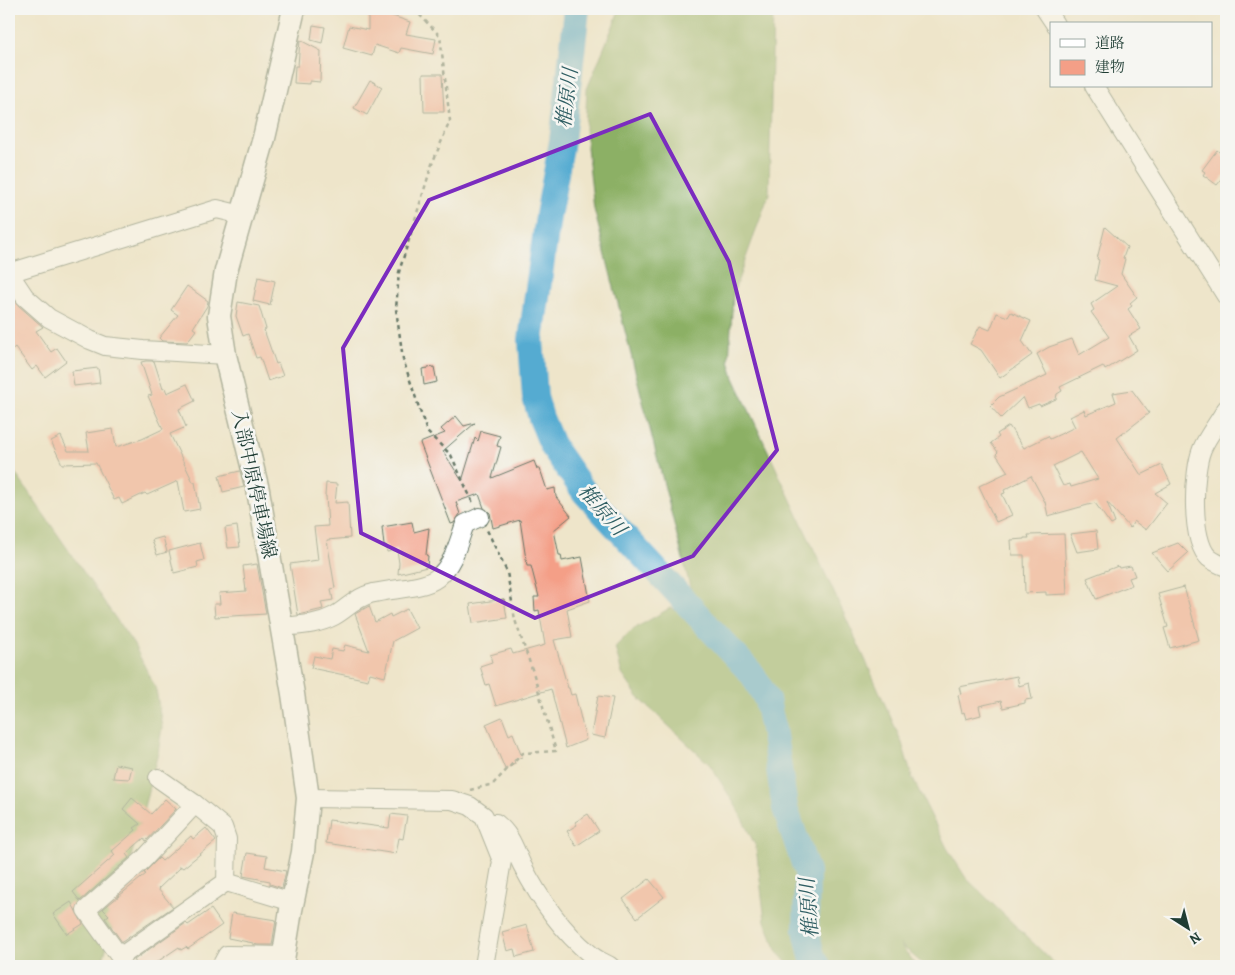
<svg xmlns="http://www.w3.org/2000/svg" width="1235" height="975" font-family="Alegreya,'Noto Serif JP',serif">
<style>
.forest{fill:#8cb065;stroke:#56764c}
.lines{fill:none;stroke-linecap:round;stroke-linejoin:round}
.river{stroke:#55abd1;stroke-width:26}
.building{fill:#f49f87;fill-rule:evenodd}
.minor-casing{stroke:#677868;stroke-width:20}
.major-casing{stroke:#677868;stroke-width:25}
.path{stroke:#677868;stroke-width:2.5;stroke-dasharray:4 4;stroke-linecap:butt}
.minor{stroke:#fff;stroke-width:18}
.major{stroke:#fff;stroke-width:22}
.marked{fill:none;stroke:#7b2cbf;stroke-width:4;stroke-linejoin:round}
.labels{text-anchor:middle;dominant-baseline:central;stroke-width:5;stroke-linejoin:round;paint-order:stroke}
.street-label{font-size:19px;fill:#1f3d34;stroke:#f6f6f2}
.water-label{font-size:20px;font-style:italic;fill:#2f5e63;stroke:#f6f6f2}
</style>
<rect width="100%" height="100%" fill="#f6f6f2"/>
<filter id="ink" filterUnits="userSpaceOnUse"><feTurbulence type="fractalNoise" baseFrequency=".02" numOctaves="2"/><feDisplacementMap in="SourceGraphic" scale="10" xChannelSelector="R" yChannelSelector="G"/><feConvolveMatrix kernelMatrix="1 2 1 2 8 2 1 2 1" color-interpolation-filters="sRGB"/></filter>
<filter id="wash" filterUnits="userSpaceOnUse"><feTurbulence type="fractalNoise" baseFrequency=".0096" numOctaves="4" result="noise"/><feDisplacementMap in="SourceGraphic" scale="20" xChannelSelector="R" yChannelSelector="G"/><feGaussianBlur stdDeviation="1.12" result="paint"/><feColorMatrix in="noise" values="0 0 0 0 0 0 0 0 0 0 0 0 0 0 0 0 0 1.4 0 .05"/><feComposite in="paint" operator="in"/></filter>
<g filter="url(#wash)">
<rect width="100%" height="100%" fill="#eee5ca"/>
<g class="forest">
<path d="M 620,9 L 773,9 L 769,194 L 733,294 L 729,361 L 734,378 L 865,659 L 902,743 L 912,777 L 947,848 L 966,878 L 1057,966 L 925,966 L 900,944 L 916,966 L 790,966 L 778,953 L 765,921 L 756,847 L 737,808 L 710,765 L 638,697 L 622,674 L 615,647 L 632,630 L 670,608 L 698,618 L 594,209 L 585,129 L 587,89 Z"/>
<path d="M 9,464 L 134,645 L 156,689 L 162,727 L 158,753 L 114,923 L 101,966 L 9,966 Z"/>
</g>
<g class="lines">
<path class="river" d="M 577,9 L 562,141 L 548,216 L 531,340 L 535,397 L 541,418 L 553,447 L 585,493 L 753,675 L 767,700 L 773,729 L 785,808 L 807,872 L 806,930 L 812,956 L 818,966"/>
</g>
<g id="blocks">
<g class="building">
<path d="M 387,14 L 410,22 L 406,34 L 436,39 L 433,54 L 401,48 L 399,53 L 375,45 L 372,56 L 343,48 L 349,26 L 368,30 L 368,16 Z"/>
<path d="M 313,25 L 325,27 L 322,43 L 311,40 Z"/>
<path d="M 300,40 L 321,51 L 320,82 L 310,81 L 310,84 L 294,83 L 295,66 L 298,66 Z"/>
<path d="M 423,74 L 442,74 L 444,112 L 424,112 Z"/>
<path d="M 370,80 L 382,87 L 367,115 L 354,108 Z"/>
<path d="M 1217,150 L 1226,158 L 1226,174 L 1217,185 L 1206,177 L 1203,175 L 1205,172 L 1202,170 Z"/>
<path d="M 1105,227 L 1127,247 L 1123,258 L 1125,259 L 1121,274 L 1137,297 L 1130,303 L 1132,306 L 1128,309 L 1141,329 L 1129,336 L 1137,350 L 1105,370 L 1103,366 L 1060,387 L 1062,391 L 1057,394 L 1056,399 L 1040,406 L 1039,404 L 1028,408 L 1023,397 L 1001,418 L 990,406 L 999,397 L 1047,375 L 1037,354 L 1049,347 L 1072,339 L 1079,355 L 1109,337 L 1091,312 L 1094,310 L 1091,304 L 1117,286 L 1095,280 L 1099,260 L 1097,259 Z"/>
<path d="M 258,277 L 275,281 L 270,305 L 253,301 Z"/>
<path d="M 187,286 L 208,301 L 207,306 L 193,328 L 196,330 L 187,342 L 162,341 L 159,338 L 178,315 L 171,310 Z"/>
<path d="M 9,292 L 18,305 L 43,327 L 36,331 L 51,352 L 57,348 L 66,361 L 45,377 L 37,366 L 32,370 L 15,347 L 9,352 Z"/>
<path d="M 238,302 L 259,306 L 266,329 L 264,330 L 276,364 L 278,363 L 283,376 L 268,381 L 260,357 L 256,358 L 248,334 L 243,336 L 236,316 Z"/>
<path d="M 1011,312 L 1031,321 L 1022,341 L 1032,355 L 1000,378 L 981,350 L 970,344 L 980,326 L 990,330 L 997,313 L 1008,317 Z"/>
<path d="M 146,361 L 154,361 L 163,389 L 165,388 L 167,393 L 187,384 L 195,401 L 179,409 L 186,427 L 170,434 L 193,482 L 195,482 L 200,509 L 184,512 L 178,481 L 147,495 L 145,493 L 122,504 L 119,498 L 114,500 L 96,463 L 62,464 L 51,441 L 61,436 L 68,451 L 89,451 L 86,433 L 113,429 L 116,447 L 142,439 L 163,429 L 148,396 L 152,395 L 141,362 Z"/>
<path d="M 434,367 L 437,382 L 424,385 L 422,369 Z"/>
<path d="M 98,368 L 100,383 L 74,386 L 72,371 Z"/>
<path d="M 1132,390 L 1149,413 L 1117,438 L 1141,475 L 1162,465 L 1171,484 L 1155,493 L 1167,503 L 1146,530 L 1134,521 L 1130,528 L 1107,502 L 1115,523 L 1111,525 L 1095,503 L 1048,516 L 1045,502 L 1031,476 L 1004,490 L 1005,493 L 1002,494 L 1012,515 L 996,522 L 979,486 L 1008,472 L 996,454 L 998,452 L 991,443 L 999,437 L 997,434 L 1009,426 L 1024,448 L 1048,436 L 1050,439 L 1075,427 L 1070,417 L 1084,410 L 1086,415 L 1116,402 L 1113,393 ZM 1081,452 L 1098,479 L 1071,487 L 1070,484 L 1063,486 L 1053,466 Z"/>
<path d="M 456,416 L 464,426 L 475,423 L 443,451 L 462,481 L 475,438 L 478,441 L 481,431 L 500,436 L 497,446 L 501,447 L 492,478 L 534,461 L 537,469 L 540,469 L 547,490 L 555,488 L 556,497 L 571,516 L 554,530 L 559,555 L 561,555 L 562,561 L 582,557 L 590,601 L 567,609 L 572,637 L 554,640 L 568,688 L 569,688 L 571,695 L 575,694 L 586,740 L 566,748 L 551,689 L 496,706 L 489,684 L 486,685 L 480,666 L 492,662 L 490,655 L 511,649 L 513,654 L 545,645 L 539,610 L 535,611 L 534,597 L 539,597 L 531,566 L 527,566 L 520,520 L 493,528 L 490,513 L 484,508 L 479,494 L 456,502 L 460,514 L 454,523 L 451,524 L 420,443 L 445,433 L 441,429 Z"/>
<path d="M 240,471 L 244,487 L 223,492 L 219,476 Z"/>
<path d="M 326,483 L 337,484 L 335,503 L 348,502 L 350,538 L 327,540 L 335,588 L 331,589 L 333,600 L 321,602 L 323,609 L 298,615 L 290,564 L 318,560 L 314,527 L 328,526 L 326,496 L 325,496 Z"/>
<path d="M 412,522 L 414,532 L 429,528 L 426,555 L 428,556 L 427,567 L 398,574 L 399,563 L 397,550 L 387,552 L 386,545 L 384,546 L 382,527 Z"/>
<path d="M 237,526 L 240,547 L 228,548 L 225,528 Z"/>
<path d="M 1096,531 L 1098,549 L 1077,552 L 1070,534 Z"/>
<path d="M 1064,534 L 1067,594 L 1046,595 L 1046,592 L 1025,593 L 1024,555 L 1012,555 L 1011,540 L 1024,539 L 1024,538 L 1029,538 L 1028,535 Z"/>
<path d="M 163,537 L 167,552 L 157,555 L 152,540 Z"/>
<path d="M 200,543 L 204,560 L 197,562 L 198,567 L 174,573 L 169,551 Z"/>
<path d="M 1178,543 L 1188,553 L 1168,571 L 1152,553 Z"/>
<path d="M 257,564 L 266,614 L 215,617 L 214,604 L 220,604 L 219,593 L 246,591 L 243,566 Z"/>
<path d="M 1118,566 L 1119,568 L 1131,566 L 1135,576 L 1129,578 L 1132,585 L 1096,599 L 1087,578 Z"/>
<path d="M 1184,587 L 1199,640 L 1170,648 L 1164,628 L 1168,627 L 1158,594 Z"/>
<path d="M 504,599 L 507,618 L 473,623 L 470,604 Z"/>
<path d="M 369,606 L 375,622 L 390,614 L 391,617 L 407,609 L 417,628 L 393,641 L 385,677 L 370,673 L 368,680 L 311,668 L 314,656 L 330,659 L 332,649 L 343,651 L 345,645 L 369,651 L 355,614 Z"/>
<path d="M 1017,676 L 1019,686 L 1029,683 L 1032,699 L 1025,700 L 1025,703 L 1003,708 L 1001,701 L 979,706 L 981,715 L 966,719 L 964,712 L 962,713 L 958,695 L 961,694 L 959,687 Z"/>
<path d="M 598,696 L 613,698 L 605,738 L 591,735 Z"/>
<path d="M 502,717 L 509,735 L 513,733 L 522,757 L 514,760 L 515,764 L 505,769 L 486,724 Z"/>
<path d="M 116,764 L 132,767 L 129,779 L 113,778 Z"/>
<path d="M 132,798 L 151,814 L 165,799 L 176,809 L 146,841 L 144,838 L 126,854 L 129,858 L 80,901 L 73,892 L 115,855 L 112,851 L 136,830 L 134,828 L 140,824 L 123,809 Z"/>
<path d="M 391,814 L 407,816 L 403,839 L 399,838 L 396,854 L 326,843 L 329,820 L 389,828 Z"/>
<path d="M 588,814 L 599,831 L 576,846 L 567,831 L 577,825 L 575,822 Z"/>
<path d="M 206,828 L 216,841 L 183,868 L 180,866 L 180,868 L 158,889 L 173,907 L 122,942 L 105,918 L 109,915 L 103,909 L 146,874 L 144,873 L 159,858 L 162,861 L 191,836 L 193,839 Z"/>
<path d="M 247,853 L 267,856 L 265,867 L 286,871 L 282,888 L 270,884 L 270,881 L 243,876 Z"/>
<path d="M 649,879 L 664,897 L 637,918 L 623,899 Z"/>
<path d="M 71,902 L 83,924 L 67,934 L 53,914 Z"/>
<path d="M 211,909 L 222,925 L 188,949 L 186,947 L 181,950 L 179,947 L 151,966 L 138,966 L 134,960 L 186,923 L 188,925 Z"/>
<path d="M 232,913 L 276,920 L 272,945 L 258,945 L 253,944 L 253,943 L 228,938 Z"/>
<path d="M 527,925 L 534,952 L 516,957 L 514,949 L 507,951 L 502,932 Z"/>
</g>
</g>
</g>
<g filter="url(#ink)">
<use href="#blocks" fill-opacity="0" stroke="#677868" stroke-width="1"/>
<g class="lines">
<g class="minor-casing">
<g id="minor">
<path d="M 1045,9 L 1055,24"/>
<path d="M 1094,86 L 1226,296"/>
<path d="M 9,273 L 25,297 L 49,318 L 90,340 L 105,346 L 143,350 L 225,355"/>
<path d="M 9,273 L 217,209 L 242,215"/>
<path d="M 1226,409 C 1219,422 1208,435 1202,449 C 1193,471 1190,541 1209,558 C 1214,562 1221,565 1226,567"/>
<path d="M 281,627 C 300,625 317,625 334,616 C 347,609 355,598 370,594 C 390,588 421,590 437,578 C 454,564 458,543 465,524 L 480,517"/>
<path d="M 158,778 L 195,804"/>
<path d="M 308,798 L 452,800 L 470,806 L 484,816 L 502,861 L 484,966"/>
<path d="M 488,823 L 496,823 C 511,835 514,848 522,865 C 539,898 561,930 590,954 C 595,959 603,962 610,966"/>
<path d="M 226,882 L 227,839 L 223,827 L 195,804 L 143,860 L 86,910 L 120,957 L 226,882 L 292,902"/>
<path d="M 221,966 L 227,955 L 284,956"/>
</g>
</g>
<g class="major-casing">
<path id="major" d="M 282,966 L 291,910 L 303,852 L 308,798 L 293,694 L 258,490 L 225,355 L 219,316 L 226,271 L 264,138 L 294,9"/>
</g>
<g class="path">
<path d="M 414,9 L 440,36 L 450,121 L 432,164 L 399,272 L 396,309 L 403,359 L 427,432 L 451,455 L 473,503"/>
<path d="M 470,790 L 493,784 L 523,753 L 556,751 L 533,672 L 515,620 L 507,572 L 487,530"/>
</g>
<use href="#minor" class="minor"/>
<use href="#major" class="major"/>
</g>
</g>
<path d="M0 0H1235V975H0ZM 650,114 L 729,262 L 777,450 L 693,556 L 535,618 L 361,533 L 343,348 L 429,200 Z" fill="#eee5ca" fill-opacity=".55" fill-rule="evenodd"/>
<path class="marked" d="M 650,114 L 729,262 L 777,450 L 693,556 L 535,618 L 361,533 L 343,348 L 429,200 Z"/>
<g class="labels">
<g class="street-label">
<text transform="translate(254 484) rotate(78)">入部中原停車場線</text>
</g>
<g class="water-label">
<text transform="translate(567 98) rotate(-83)">椎原川</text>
<text transform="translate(602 510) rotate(49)">椎原川</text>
<text transform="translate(809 908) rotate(-94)">椎原川</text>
</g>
</g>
<rect width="1235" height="975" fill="none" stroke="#f6f6f2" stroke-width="30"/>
<rect x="1050" y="22" width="162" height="65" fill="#f6f6f2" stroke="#a0aca6"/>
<rect x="1060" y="39" width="25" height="8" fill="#ffffff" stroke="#a0aca6"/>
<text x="1095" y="48" font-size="15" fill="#1f3d34">道路</text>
<rect x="1060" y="60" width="25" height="15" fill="#f49f87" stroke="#a0aca6"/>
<text x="1095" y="72" font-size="15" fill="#1f3d34">建物</text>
<g transform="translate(1188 928) rotate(144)" stroke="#f6f6f2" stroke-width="4" paint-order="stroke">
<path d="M0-4L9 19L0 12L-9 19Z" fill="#1f3d34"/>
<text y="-8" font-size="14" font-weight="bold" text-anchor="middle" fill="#1f3d34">N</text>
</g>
</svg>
